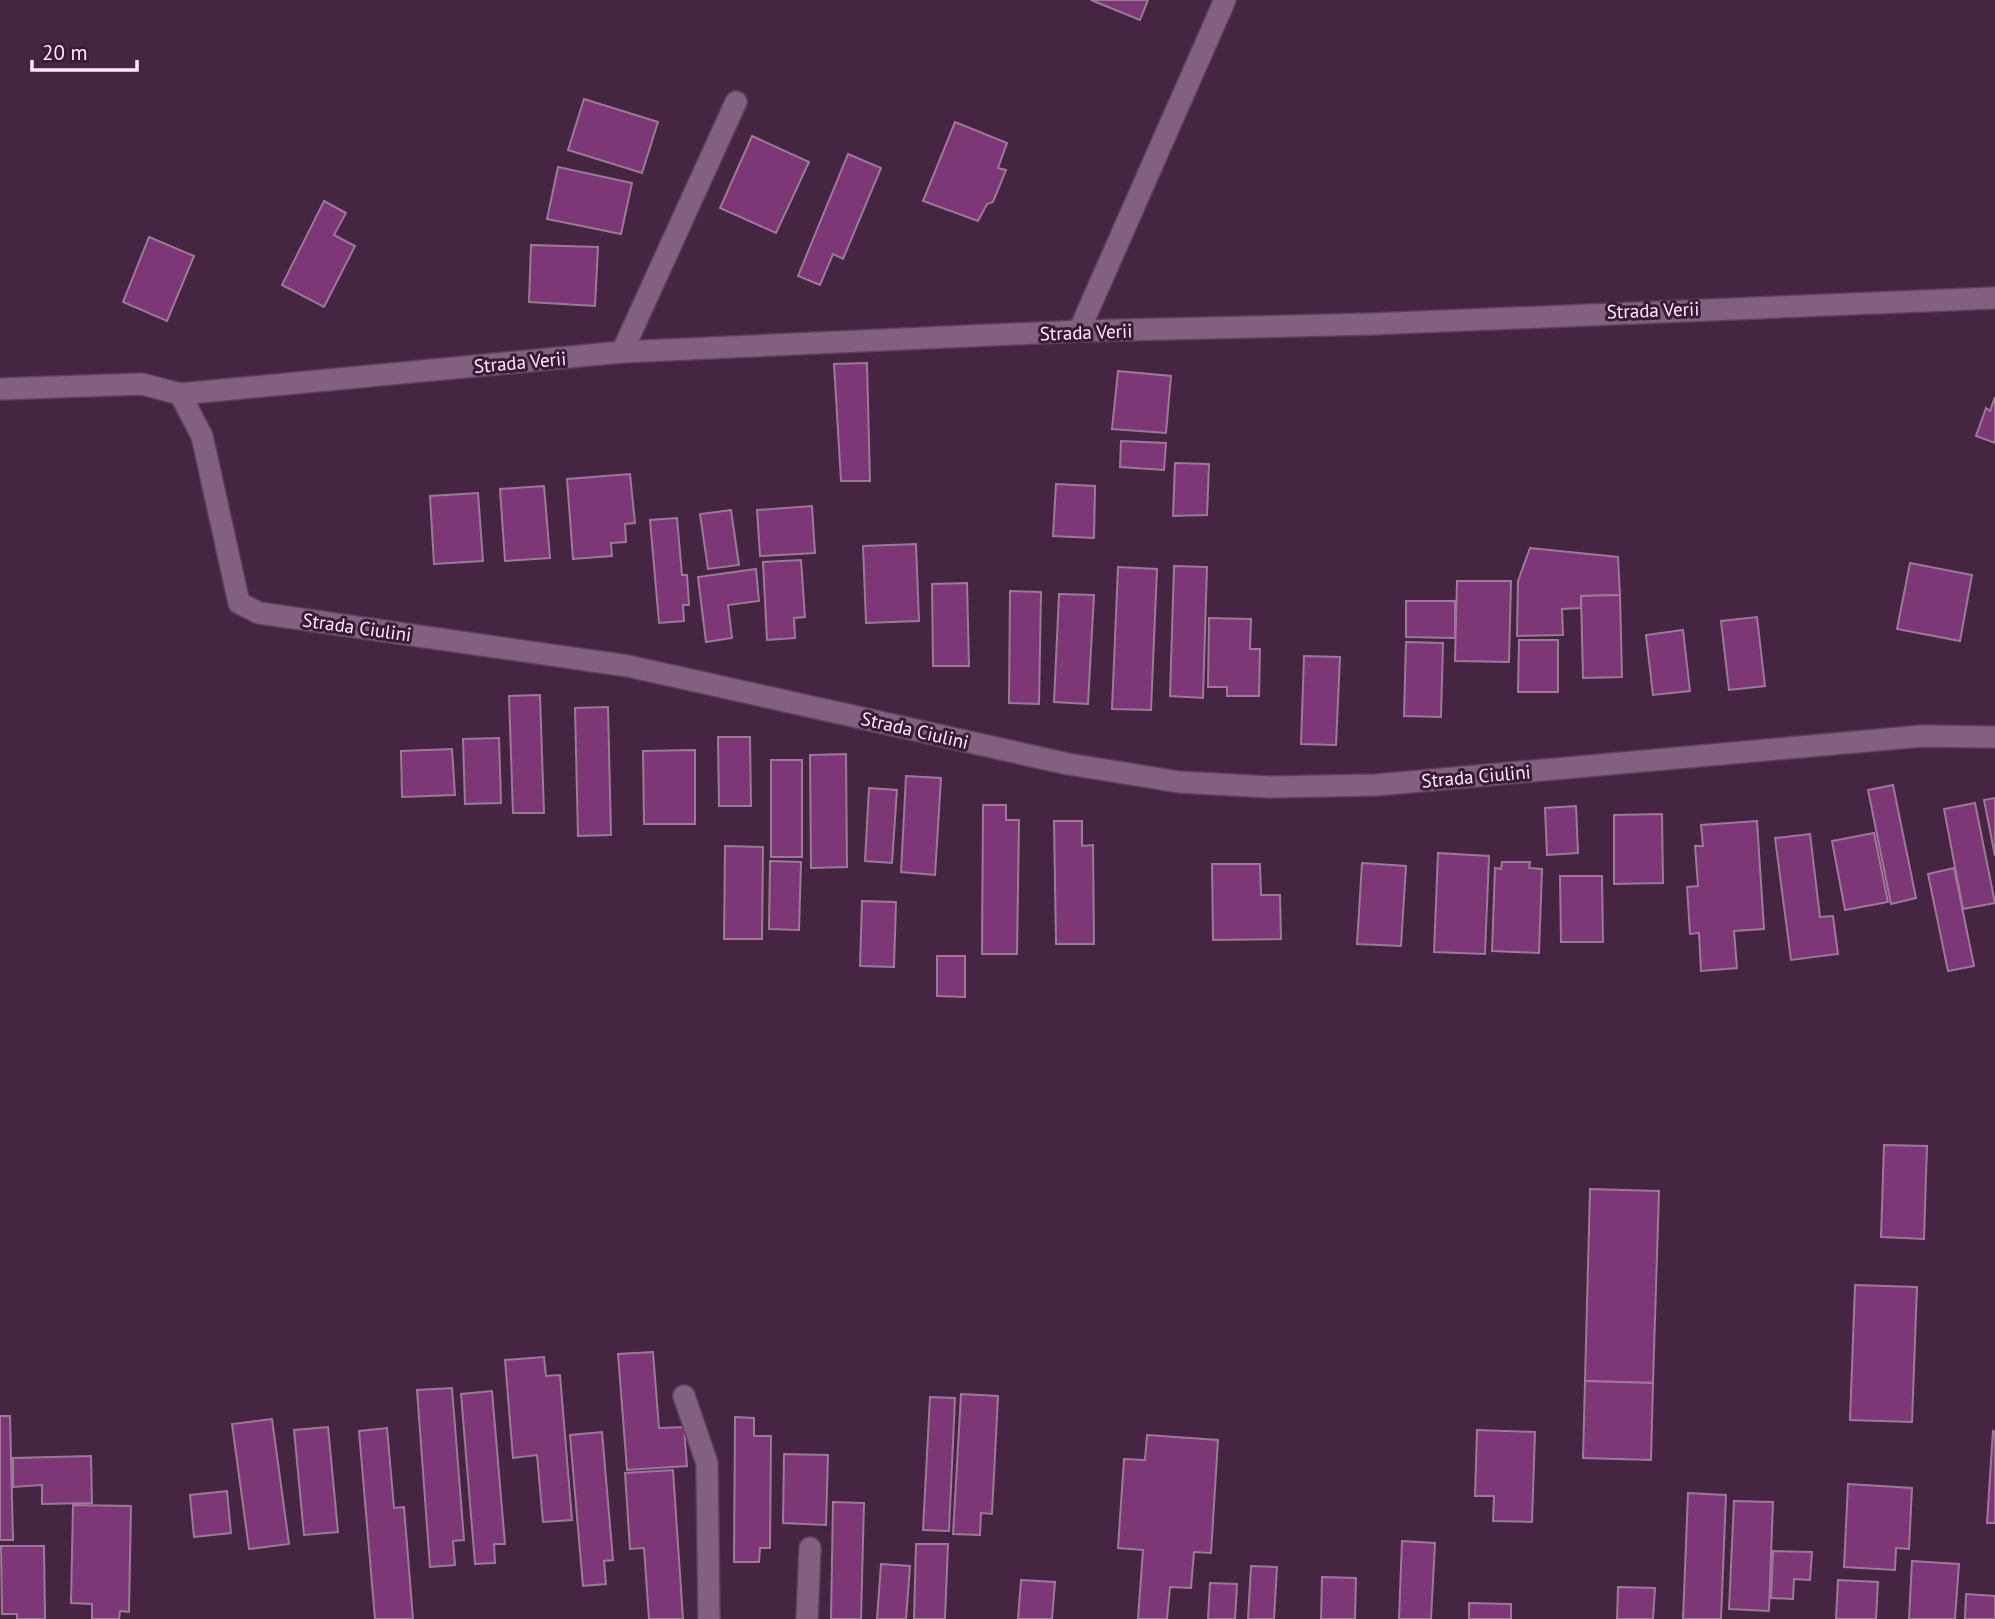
<svg xmlns="http://www.w3.org/2000/svg" width="1995" height="1619" font-family="'PT Sans',sans-serif">
<style>
.building{fill:#7d3777;stroke:#9e7899;stroke-width:2}
.lines{fill:none;stroke-linecap:round;stroke-linejoin:round}
.minor-casing{stroke:#5d415b;stroke-width:24}
.minor{stroke:#846080;stroke-width:21}
.labels{text-anchor:middle;dominant-baseline:central;stroke-width:6;stroke-linejoin:round;paint-order:stroke}
.street-label{font-size:19px;fill:#ffeafc;stroke:#3a1b37}
</style>
<rect width="100%" height="100%" fill="#452542"/>
<g class="building">
<path d="M 1091,0 L 1148,0 L 1140,20 Z"/>
<path d="M 584,99 L 658,122 L 642,173 L 568,150 Z"/>
<path d="M 955,122 L 1007,143 L 998,168 L 1006,170 L 993,202 L 987,204 L 978,221 L 923,201 Z"/>
<path d="M 752,136 L 809,162 L 776,233 L 720,208 Z"/>
<path d="M 848,154 L 881,168 L 843,259 L 833,254 L 820,285 L 798,276 Z"/>
<path d="M 558,167 L 632,183 L 621,234 L 547,219 Z"/>
<path d="M 324,201 L 346,213 L 334,235 L 355,246 L 324,307 L 282,285 Z"/>
<path d="M 149,237 L 194,256 L 167,321 L 123,302 Z"/>
<path d="M 531,245 L 598,247 L 595,306 L 529,302 Z"/>
<path d="M 867,363 L 870,481 L 841,481 L 834,364 Z"/>
<path d="M 1118,371 L 1171,376 L 1166,433 L 1112,429 Z"/>
<path d="M 1995,397 L 1995,443 L 1976,436 L 1986,408 L 1990,411 Z"/>
<path d="M 1121,441 L 1166,443 L 1164,470 L 1120,467 Z"/>
<path d="M 1175,463 L 1209,464 L 1207,515 L 1173,516 Z"/>
<path d="M 630,474 L 635,523 L 625,524 L 626,542 L 611,543 L 612,556 L 573,559 L 567,479 Z"/>
<path d="M 1056,484 L 1095,486 L 1094,538 L 1053,536 Z"/>
<path d="M 544,486 L 550,558 L 505,561 L 500,489 Z"/>
<path d="M 478,493 L 483,561 L 434,564 L 430,496 Z"/>
<path d="M 812,506 L 815,553 L 760,556 L 757,510 Z"/>
<path d="M 731,510 L 739,565 L 708,569 L 700,514 Z"/>
<path d="M 677,518 L 682,575 L 687,575 L 689,605 L 683,605 L 684,621 L 659,623 L 650,520 Z"/>
<path d="M 916,544 L 919,621 L 866,623 L 863,546 Z"/>
<path d="M 1530,548 L 1618,557 L 1620,595 L 1581,596 L 1581,608 L 1562,609 L 1563,635 L 1517,636 L 1518,581 Z"/>
<path d="M 801,560 L 805,617 L 794,618 L 795,638 L 767,640 L 763,562 Z"/>
<path d="M 1910,563 L 1972,575 L 1960,641 L 1897,629 Z"/>
<path d="M 1174,566 L 1207,567 L 1203,698 L 1170,696 Z"/>
<path d="M 1118,567 L 1157,569 L 1151,710 L 1112,709 Z"/>
<path d="M 756,569 L 759,601 L 728,605 L 732,638 L 706,642 L 698,577 Z"/>
<path d="M 1457,581 L 1511,581 L 1509,662 L 1455,661 Z"/>
<path d="M 967,583 L 969,666 L 933,666 L 932,584 Z"/>
<path d="M 1010,591 L 1041,592 L 1039,704 L 1009,703 Z"/>
<path d="M 1059,594 L 1094,595 L 1088,704 L 1054,702 Z"/>
<path d="M 1620,595 L 1622,677 L 1583,678 L 1581,596 Z"/>
<path d="M 1406,601 L 1455,601 L 1455,638 L 1406,637 Z"/>
<path d="M 1757,617 L 1765,686 L 1729,690 L 1721,621 Z"/>
<path d="M 1209,618 L 1251,619 L 1250,649 L 1260,649 L 1259,696 L 1227,696 L 1227,687 L 1208,687 Z"/>
<path d="M 1683,630 L 1690,691 L 1653,695 L 1646,635 Z"/>
<path d="M 1519,640 L 1558,640 L 1558,692 L 1518,692 Z"/>
<path d="M 1406,642 L 1443,643 L 1441,717 L 1404,716 Z"/>
<path d="M 1304,656 L 1340,657 L 1336,745 L 1301,744 Z"/>
<path d="M 540,695 L 544,813 L 513,813 L 509,696 Z"/>
<path d="M 608,707 L 611,835 L 578,836 L 575,708 Z"/>
<path d="M 718,737 L 750,737 L 751,806 L 719,806 Z"/>
<path d="M 499,738 L 501,803 L 465,804 L 463,739 Z"/>
<path d="M 452,749 L 455,795 L 402,797 L 401,751 Z"/>
<path d="M 695,750 L 695,824 L 644,824 L 643,751 Z"/>
<path d="M 846,754 L 847,867 L 811,868 L 810,755 Z"/>
<rect x="771" y="760" width="31" height="97"/>
<path d="M 906,776 L 941,778 L 935,875 L 901,872 Z"/>
<path d="M 1893,785 L 1916,898 L 1891,904 L 1868,790 Z"/>
<path d="M 869,788 L 897,790 L 892,863 L 865,861 Z"/>
<path d="M 1995,798 L 1995,856 L 1984,800 Z"/>
<path d="M 1975,803 L 1995,903 L 1963,909 L 1944,809 Z"/>
<path d="M 983,805 L 1006,805 L 1006,820 L 1019,820 L 1017,954 L 982,954 Z"/>
<path d="M 1576,806 L 1578,853 L 1547,855 L 1545,808 Z"/>
<path d="M 1662,814 L 1663,883 L 1614,884 L 1614,815 Z"/>
<path d="M 1054,821 L 1082,821 L 1082,846 L 1093,845 L 1094,944 L 1056,944 Z"/>
<path d="M 1757,821 L 1764,929 L 1734,931 L 1737,968 L 1701,971 L 1699,933 L 1690,934 L 1687,887 L 1698,886 L 1695,846 L 1703,846 L 1701,825 Z"/>
<path d="M 1874,833 L 1888,902 L 1845,910 L 1832,841 Z"/>
<path d="M 1810,834 L 1820,917 L 1833,916 L 1838,954 L 1791,960 L 1775,838 Z"/>
<path d="M 725,846 L 763,847 L 762,939 L 724,939 Z"/>
<path d="M 1438,853 L 1489,856 L 1485,954 L 1434,952 Z"/>
<path d="M 770,861 L 801,862 L 799,930 L 769,929 Z"/>
<path d="M 1502,862 L 1530,862 L 1529,868 L 1542,869 L 1539,953 L 1492,951 L 1495,868 L 1501,869 Z"/>
<path d="M 1362,863 L 1406,866 L 1401,946 L 1357,944 Z"/>
<path d="M 1212,864 L 1260,864 L 1261,895 L 1280,895 L 1281,939 L 1213,940 Z"/>
<path d="M 1954,868 L 1974,966 L 1948,971 L 1928,874 Z"/>
<path d="M 1560,876 L 1602,876 L 1603,942 L 1561,942 Z"/>
<path d="M 862,901 L 896,902 L 894,967 L 860,966 Z"/>
<path d="M 937,956 L 965,956 L 965,997 L 937,996 Z"/>
<path d="M 1884,1145 L 1927,1146 L 1924,1239 L 1881,1237 Z"/>
<path d="M 1590,1189 L 1659,1191 L 1653,1383 L 1585,1381 Z"/>
<path d="M 1855,1285 L 1917,1287 L 1912,1422 L 1850,1420 Z"/>
<path d="M 653,1352 L 659,1428 L 684,1427 L 687,1466 L 627,1470 L 618,1354 Z"/>
<path d="M 544,1357 L 546,1376 L 560,1375 L 572,1520 L 543,1522 L 537,1455 L 513,1458 L 505,1360 Z"/>
<path d="M 1585,1381 L 1653,1383 L 1651,1460 L 1583,1458 Z"/>
<path d="M 452,1388 L 464,1540 L 453,1541 L 455,1565 L 430,1567 L 417,1390 Z"/>
<path d="M 492,1391 L 505,1544 L 494,1544 L 495,1563 L 475,1564 L 461,1394 Z"/>
<path d="M 961,1394 L 998,1396 L 992,1514 L 981,1513 L 980,1535 L 953,1534 Z"/>
<path d="M 930,1397 L 955,1398 L 949,1531 L 923,1530 Z"/>
<path d="M 0,1416 L 10,1416 L 13,1540 L 0,1540 Z"/>
<path d="M 735,1417 L 754,1418 L 754,1436 L 771,1436 L 770,1548 L 760,1548 L 759,1562 L 734,1562 Z"/>
<path d="M 272,1419 L 289,1544 L 249,1549 L 232,1424 Z"/>
<path d="M 328,1427 L 338,1532 L 304,1535 L 294,1430 Z"/>
<path d="M 387,1428 L 394,1508 L 404,1507 L 413,1619 L 375,1619 L 359,1431 Z"/>
<path d="M 1477,1430 L 1535,1432 L 1532,1522 L 1493,1521 L 1494,1496 L 1475,1496 Z"/>
<path d="M 1993,1431 L 1995,1432 L 1995,1523 L 1987,1523 Z"/>
<path d="M 602,1432 L 613,1560 L 604,1561 L 606,1584 L 583,1586 L 570,1435 Z"/>
<path d="M 1147,1435 L 1218,1440 L 1211,1553 L 1194,1552 L 1191,1588 L 1170,1587 L 1167,1619 L 1138,1619 L 1143,1550 L 1118,1548 L 1124,1459 L 1145,1460 Z"/>
<path d="M 784,1454 L 828,1455 L 826,1525 L 783,1523 Z"/>
<path d="M 91,1456 L 92,1503 L 42,1504 L 42,1485 L 13,1487 L 13,1458 Z"/>
<path d="M 673,1470 L 683,1619 L 649,1619 L 644,1548 L 630,1549 L 625,1473 Z"/>
<path d="M 1848,1484 L 1912,1488 L 1909,1549 L 1896,1548 L 1895,1570 L 1844,1567 Z"/>
<path d="M 227,1491 L 231,1533 L 194,1537 L 190,1495 Z"/>
<path d="M 1688,1493 L 1726,1495 L 1721,1619 L 1683,1619 Z"/>
<path d="M 1734,1501 L 1773,1502 L 1769,1611 L 1729,1609 Z"/>
<path d="M 833,1502 L 864,1503 L 861,1619 L 831,1619 Z"/>
<path d="M 73,1505 L 131,1506 L 129,1612 L 120,1611 L 119,1619 L 92,1619 L 92,1604 L 71,1603 Z"/>
<path d="M 1402,1541 L 1435,1543 L 1431,1619 L 1399,1619 Z"/>
<path d="M 916,1544 L 948,1544 L 945,1619 L 914,1619 Z"/>
<path d="M 1,1546 L 44,1546 L 45,1619 L 17,1619 L 17,1614 L 2,1614 Z"/>
<path d="M 1773,1551 L 1812,1552 L 1810,1580 L 1794,1579 L 1793,1599 L 1771,1598 Z"/>
<path d="M 1912,1561 L 1959,1564 L 1955,1619 L 1909,1619 Z"/>
<path d="M 881,1564 L 910,1566 L 906,1619 L 877,1619 Z"/>
<path d="M 1251,1566 L 1277,1567 L 1274,1619 L 1248,1619 Z"/>
<path d="M 1322,1577 L 1356,1578 L 1355,1619 L 1321,1619 Z"/>
<path d="M 1021,1580 L 1055,1582 L 1052,1619 L 1018,1619 Z"/>
<path d="M 1838,1580 L 1878,1582 L 1876,1619 L 1836,1619 Z"/>
<path d="M 1210,1583 L 1237,1584 L 1235,1619 L 1208,1619 Z"/>
<path d="M 1618,1587 L 1655,1588 L 1653,1619 L 1617,1619 Z"/>
<path d="M 1966,1594 L 1995,1596 L 1995,1619 L 1965,1619 Z"/>
<path d="M 1469,1603 L 1511,1604 L 1511,1619 L 1469,1619 Z"/>
</g>
<g class="lines">
<g class="minor-casing">
<g id="minor">
<path d="M 1079,331 L 1225,0"/>
<path d="M 622,352 L 736,102"/>
<path d="M 0,389 L 142,384 L 180,394 L 202,436 L 239,603 L 259,613 L 628,666 L 1068,764 L 1179,782 L 1269,787 L 1376,785 L 1922,736 L 1995,737"/>
<path d="M 180,394 L 622,352 L 1079,331 L 1372,324 L 1995,298"/>
<path d="M 684,1396 L 707,1463 L 709,1619"/>
<path d="M 807,1619 L 810,1548"/>
</g>
</g>
<use href="#minor" class="minor"/>
</g>
<g class="labels">
<g class="street-label">
<text transform="translate(1653 310) rotate(-2)">Strada Verii</text>
<text transform="translate(1086 332) rotate(-2)">Strada Verii</text>
<text transform="translate(520 362) rotate(-5)">Strada Verii</text>
<text transform="translate(357 627) rotate(8)">Strada Ciulini</text>
<text transform="translate(915 730) rotate(13)">Strada Ciulini</text>
<text transform="translate(1476 776) rotate(-5)">Strada Ciulini</text>
</g>
</g>
<path d="M32 60v10h105v-10" fill="none" stroke="#ffeafc" stroke-width="3.5"/>
<text x="42" y="60" font-size="21" fill="#ffeafc" stroke="#3a1b37" stroke-width="5" paint-order="stroke">20 m</text>
</svg>
